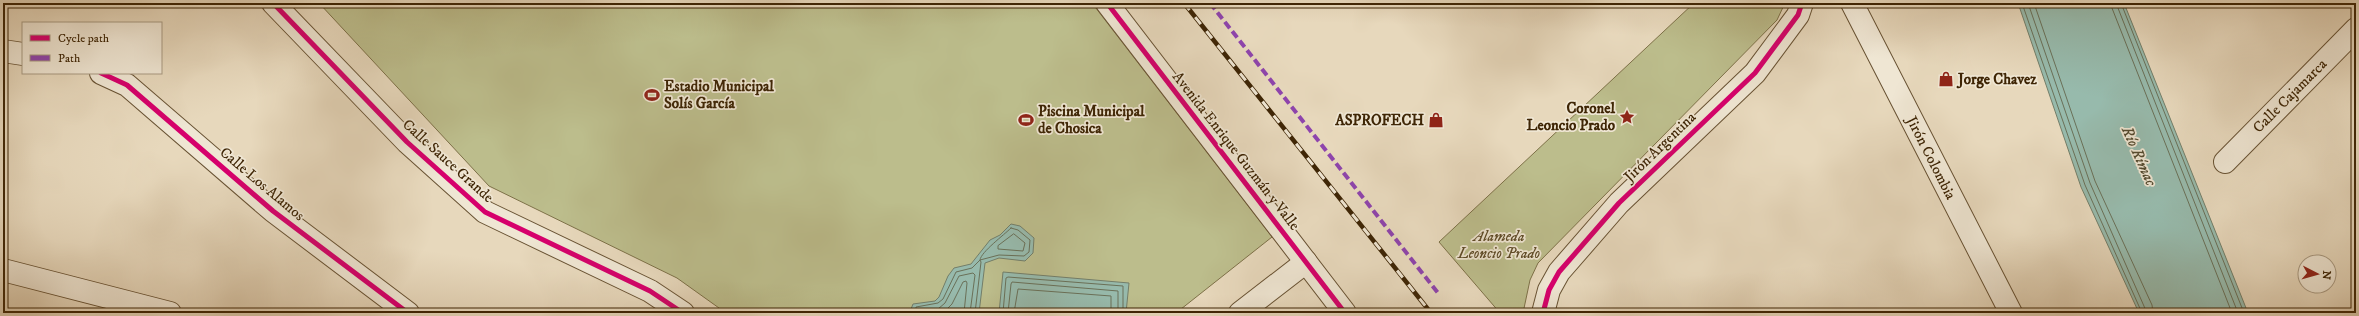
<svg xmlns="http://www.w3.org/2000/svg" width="2359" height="316" font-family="'IM FELL DW Pica',serif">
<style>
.green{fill:#bcbd8c;stroke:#7d7148}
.water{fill:#97baac;stroke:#737e69}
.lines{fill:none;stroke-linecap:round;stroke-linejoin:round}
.shore{stroke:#6a7058;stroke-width:1}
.minor-casing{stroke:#685233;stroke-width:24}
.minor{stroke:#efe6d3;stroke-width:22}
.rail-casing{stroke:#3e2505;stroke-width:4.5}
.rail{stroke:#efe6d3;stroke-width:3;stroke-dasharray:9;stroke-linecap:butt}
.quiet{stroke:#8e44ad;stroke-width:4;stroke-dasharray:8 4;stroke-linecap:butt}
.cycleway-casing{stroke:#efe6d3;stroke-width:8}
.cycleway{stroke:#d6006c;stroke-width:5}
.labels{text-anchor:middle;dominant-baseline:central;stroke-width:3.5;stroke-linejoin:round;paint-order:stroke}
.poi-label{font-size:15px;font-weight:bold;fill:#3e2505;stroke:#efe6d3;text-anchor:start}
.street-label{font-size:15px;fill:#3e2505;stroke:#efe6d3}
.park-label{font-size:15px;font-style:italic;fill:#5e4b27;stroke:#efe6d3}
.water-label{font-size:16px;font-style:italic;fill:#544a2f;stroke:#efe6d3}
</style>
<rect width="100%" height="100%" fill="#e7d8bc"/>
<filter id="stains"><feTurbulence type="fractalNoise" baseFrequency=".005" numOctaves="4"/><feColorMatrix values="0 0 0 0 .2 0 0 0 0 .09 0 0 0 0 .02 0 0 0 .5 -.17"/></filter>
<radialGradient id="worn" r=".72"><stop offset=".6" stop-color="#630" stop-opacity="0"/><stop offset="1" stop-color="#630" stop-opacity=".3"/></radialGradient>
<g class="green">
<path d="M 319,3 L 1092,3 L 1272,237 L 1176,313 L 726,313 L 677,278 L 489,186 Z"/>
<path d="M 1694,3 L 1785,3 L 1777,20 L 1538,263 L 1530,280 L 1523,313 L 1500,313 L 1439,242 Z"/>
</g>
<g class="water">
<path d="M 2018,3 L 2124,3 L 2248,313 L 2139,313 L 2081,187 Z"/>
<path d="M 1011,224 L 1020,226 L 1034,238 L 1033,253 L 1025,261 L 999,258 L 985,263 L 979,313 L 912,312 L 911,309 L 913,304 L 935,301 L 939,297 L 948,276 L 954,268 L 971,264 L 990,240 L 1000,235 Z"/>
<path d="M 1003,272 L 1129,283 L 1126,313 L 999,313 Z"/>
</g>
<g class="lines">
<g class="shore">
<path d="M 2022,3 L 2085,185 L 2142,313"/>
<path d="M 2028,3 L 2090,183 L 2147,313"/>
<path d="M 2034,3 L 2095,181 L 2152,305 L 2153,313"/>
<path d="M 2110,3 L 2232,313"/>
<path d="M 2116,3 L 2238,313"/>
<path d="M 2121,3 L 2244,313"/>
<path d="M 1011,228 L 1018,230 L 1030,240 L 1029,252 L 1024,256 L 999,255 L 980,260 C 981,252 1004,235 1011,228 Z"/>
<path d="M 1014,234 L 1025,243 L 1023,251 L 998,249 L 998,246 Z"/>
<path d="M 916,313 L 916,307 L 938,303 L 943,299 L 956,272 L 972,268 L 980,260 L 981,262 L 975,313"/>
<path d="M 921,313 L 938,309 L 945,303 L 959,276 L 973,273 L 975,275 L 970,313"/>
<path d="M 943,313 L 952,304 L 963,282 L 966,281 L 967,283 L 964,313"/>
<path d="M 1003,313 L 1006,278 L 1008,277 L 1123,286 L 1123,313"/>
<path d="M 1008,313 L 1011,284 L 1012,282 L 1118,291 L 1118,313"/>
<path d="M 1014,313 L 1018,289 L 1111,296 L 1111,313"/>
</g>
<g class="minor-casing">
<g id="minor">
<path d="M 273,3 L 407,142 L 485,212 L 650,291 L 683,313"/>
<path d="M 1107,3 L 1345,313"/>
<path d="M 1852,3 L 2011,313"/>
<path d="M 3,51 L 23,54"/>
<path d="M 101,73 L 127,85 L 273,211 L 408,313"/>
<path d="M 2225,162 L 2356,29"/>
<path d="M 3,270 L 170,313"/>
<path d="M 1240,313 L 1306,262"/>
<path d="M 1543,313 L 1549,290 L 1559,272 L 1619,203 L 1755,73 L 1798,15 L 1802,3"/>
</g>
</g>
<use href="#minor" class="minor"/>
<g class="rail-casing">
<path id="rail" d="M 1184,3 L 1431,313"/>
</g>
<use href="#rail" class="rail"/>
<path class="quiet" d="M 1210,3 L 1438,293"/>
<g class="cycleway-casing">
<g id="cycleway">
<path d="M 273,3 L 407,142 L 485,212 L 650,291 L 683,313"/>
<path d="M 1107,3 L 1345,313"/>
<path d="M 101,73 L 127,85 L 273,211 L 408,313"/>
<path d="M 1543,313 L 1549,290 L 1559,272 L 1619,203 L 1755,73 L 1798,15 L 1802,3"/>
</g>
</g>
<use href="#cycleway" class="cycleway"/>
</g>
<defs>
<g id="shop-bare" transform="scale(1.2)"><path d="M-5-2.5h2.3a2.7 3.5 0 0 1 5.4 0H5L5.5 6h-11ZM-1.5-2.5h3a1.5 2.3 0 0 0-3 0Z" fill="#8f2418" stroke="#efe6d3" stroke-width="2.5" paint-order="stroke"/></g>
<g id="stadium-bare" transform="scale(1.2)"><path d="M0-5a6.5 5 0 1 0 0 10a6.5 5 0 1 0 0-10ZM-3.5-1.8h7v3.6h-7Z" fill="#8f2418" stroke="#efe6d3" stroke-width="2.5" paint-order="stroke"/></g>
<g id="sight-bare" transform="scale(1.2)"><path d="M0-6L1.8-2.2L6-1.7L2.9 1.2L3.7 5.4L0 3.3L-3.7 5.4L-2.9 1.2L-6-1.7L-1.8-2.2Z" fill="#8f2418" stroke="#efe6d3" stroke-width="2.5" paint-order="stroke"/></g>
</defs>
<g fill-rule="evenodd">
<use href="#shop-bare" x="1946" y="79"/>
<use href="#stadium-bare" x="652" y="95"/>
<use href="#sight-bare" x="1627" y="117"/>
<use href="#stadium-bare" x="1026" y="120"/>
<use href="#shop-bare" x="1436" y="120"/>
</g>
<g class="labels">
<g class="poi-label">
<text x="1958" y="79">Jorge Chavez</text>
<text x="664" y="86">Estadio Municipal<tspan x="664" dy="17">Solís García</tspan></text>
<text x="1615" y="108" text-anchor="end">Coronel<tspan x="1615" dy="17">Leoncio Prado</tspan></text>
<text x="1038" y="111">Piscina Municipal<tspan x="1038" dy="17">de Chosica</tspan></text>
<text x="1424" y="120" text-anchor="end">ASPROFECH</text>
</g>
<g class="street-label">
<text transform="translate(2290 96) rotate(-45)">Calle Cajamarca</text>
<text transform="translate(1660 147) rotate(-44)">Jirón Argentina</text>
<text transform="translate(1236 151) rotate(52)">Avenida Enrique Guzmán y Valle</text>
<text transform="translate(1931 158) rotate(63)">Jirón Colombia</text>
<text transform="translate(448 161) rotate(42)">Calle Sauce Grande</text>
<text transform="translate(262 184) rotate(40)">Calle Los Alamos</text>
</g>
<g class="park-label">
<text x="1499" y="236">Alameda<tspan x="1499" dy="17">Leoncio Prado</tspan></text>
</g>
<g class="water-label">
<text transform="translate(2139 156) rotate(66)">Río Rímac</text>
</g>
</g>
<rect width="2359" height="316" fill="none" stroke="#e7d8bc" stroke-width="16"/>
<rect x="4" y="4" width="2351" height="308" fill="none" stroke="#3e2505" stroke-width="2"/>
<rect x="8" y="8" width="2343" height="300" fill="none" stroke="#3e2505"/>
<rect x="22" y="22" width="140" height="52" fill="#efe6d3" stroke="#a89981"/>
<rect x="30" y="35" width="20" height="6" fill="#d6006c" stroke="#a89981"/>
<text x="58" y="42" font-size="12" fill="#3e2505">Cycle path</text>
<rect x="30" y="55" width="20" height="6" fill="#8e44ad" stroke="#a89981"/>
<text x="58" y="62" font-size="12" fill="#3e2505">Path</text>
<g transform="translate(2317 274) rotate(96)"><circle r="19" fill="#efe6d3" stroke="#a89981"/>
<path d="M0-3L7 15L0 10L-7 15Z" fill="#8f2418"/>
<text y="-6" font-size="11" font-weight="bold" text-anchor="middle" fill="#3e2505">N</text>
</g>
<rect width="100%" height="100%" filter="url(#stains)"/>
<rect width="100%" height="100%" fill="url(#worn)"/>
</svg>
